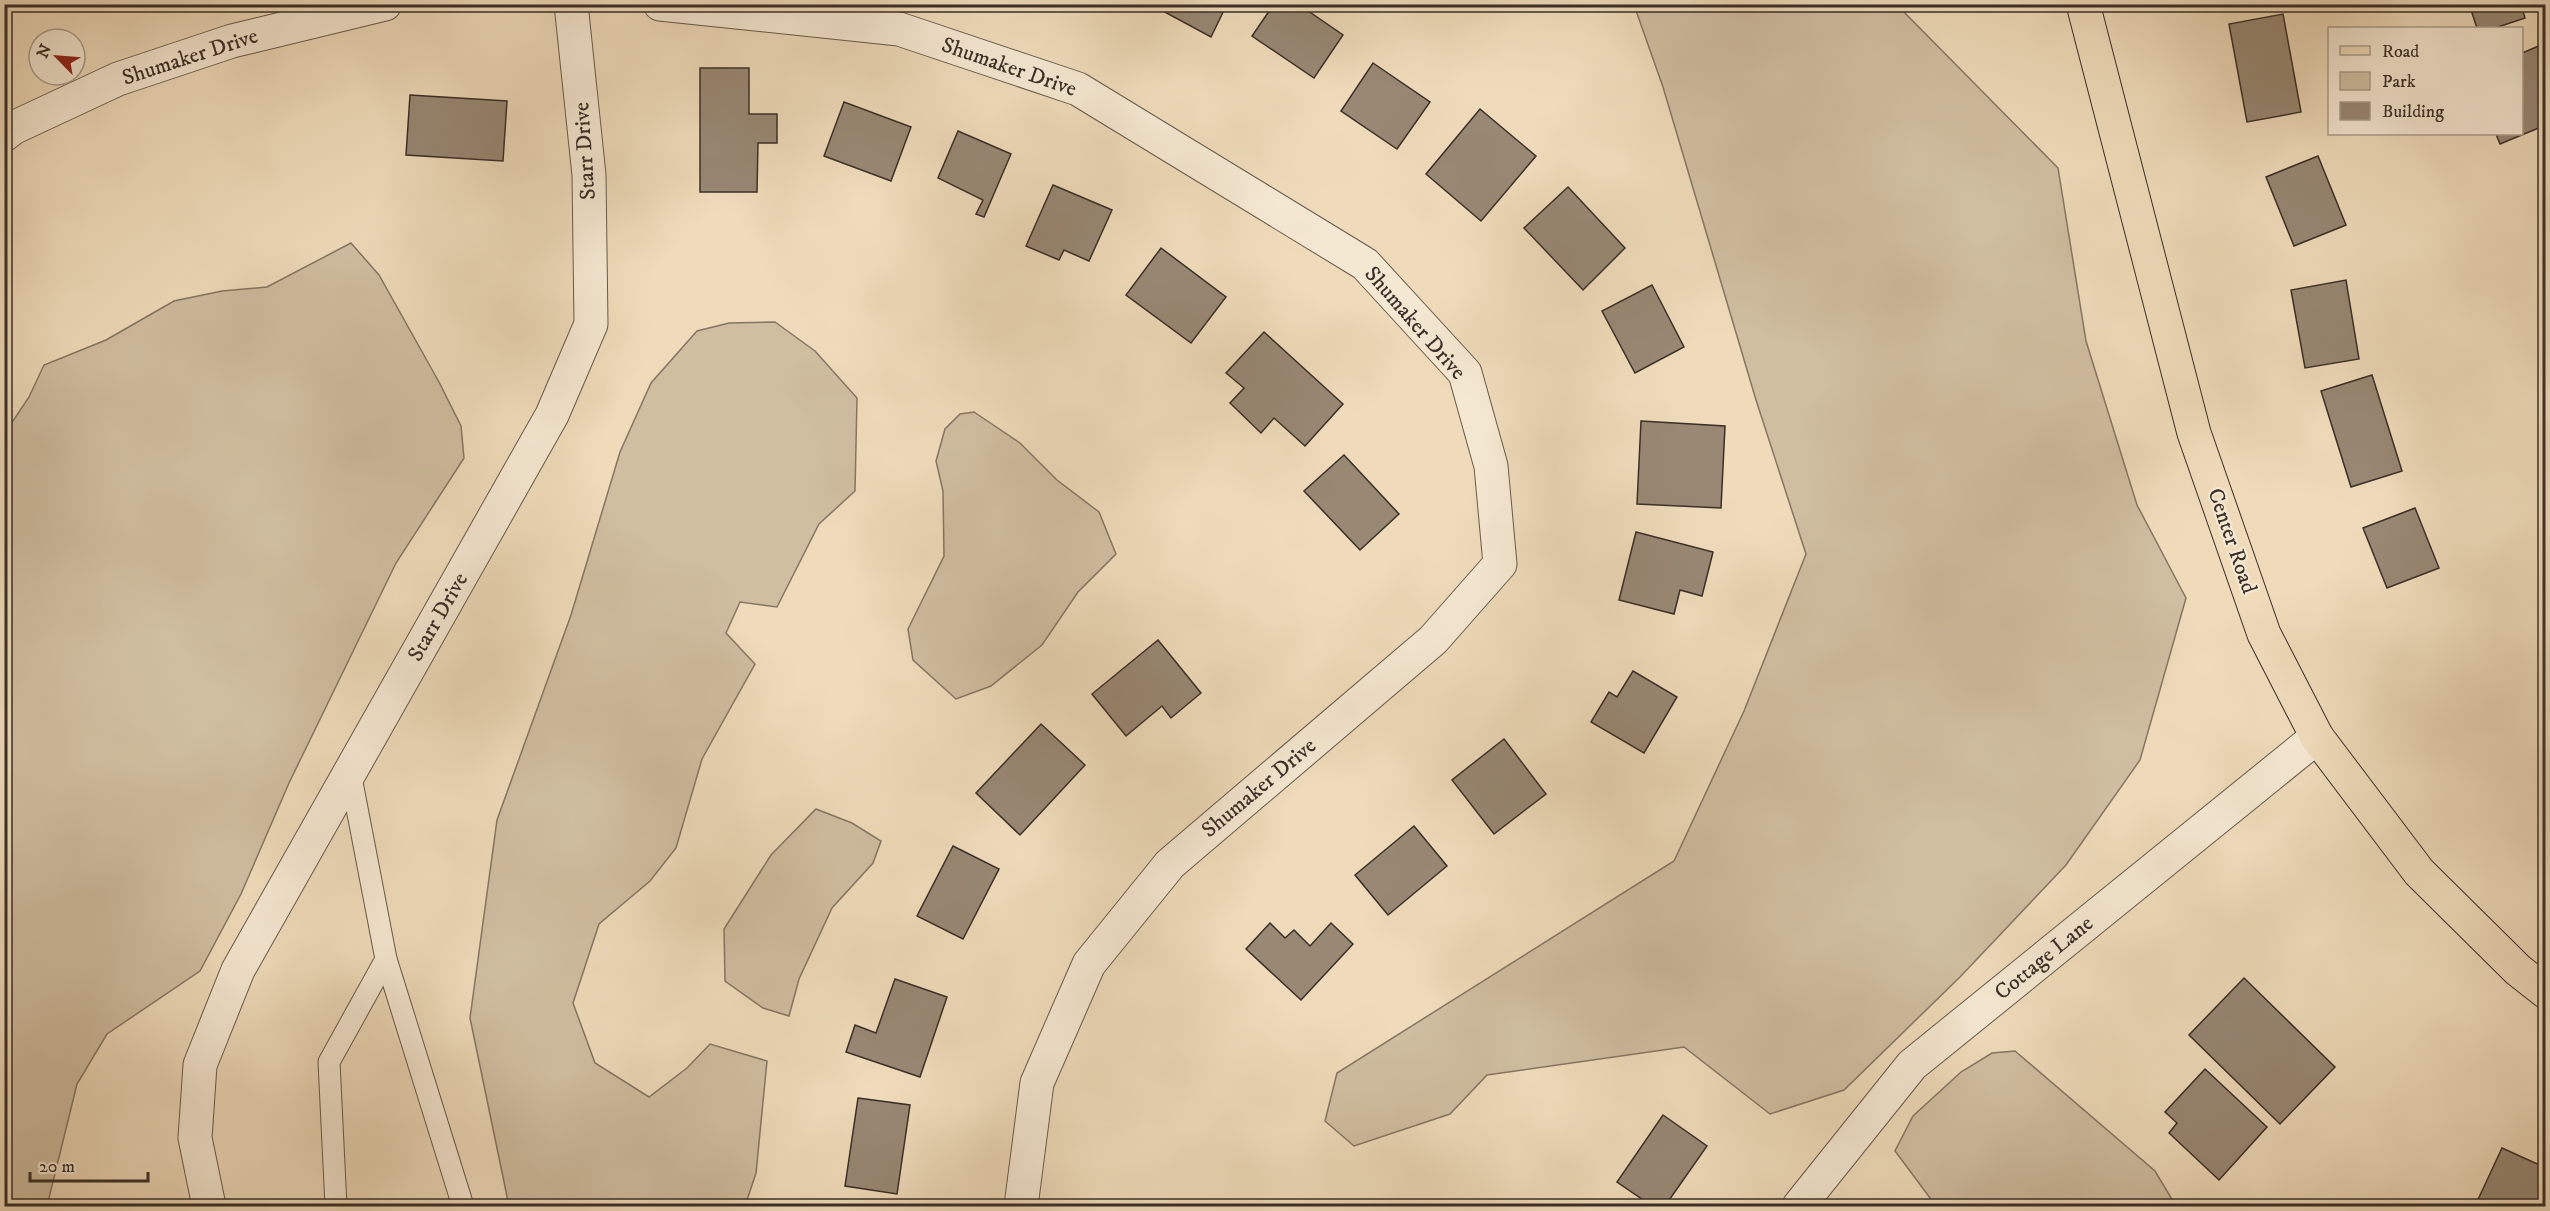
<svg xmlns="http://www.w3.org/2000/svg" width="2550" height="1211" font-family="'IM FELL DW Pica',serif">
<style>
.green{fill:#d0bea1;stroke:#857664;stroke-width:1.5}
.building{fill:#988874;stroke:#3a2f28;stroke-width:1.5}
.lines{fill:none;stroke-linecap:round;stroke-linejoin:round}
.service-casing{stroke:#675a4c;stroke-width:23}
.minor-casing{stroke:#675a4c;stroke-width:35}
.primary-casing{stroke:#3a2f28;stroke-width:35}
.service{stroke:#f5e8d2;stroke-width:21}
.minor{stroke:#f5e8d2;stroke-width:33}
.primary{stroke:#efdbba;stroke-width:33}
.labels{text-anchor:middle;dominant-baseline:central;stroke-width:4.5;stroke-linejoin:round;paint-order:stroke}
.street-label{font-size:22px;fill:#3a2f28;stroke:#f5e8d2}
</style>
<rect width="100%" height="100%" fill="#efdbba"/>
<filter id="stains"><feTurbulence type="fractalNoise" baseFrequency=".00333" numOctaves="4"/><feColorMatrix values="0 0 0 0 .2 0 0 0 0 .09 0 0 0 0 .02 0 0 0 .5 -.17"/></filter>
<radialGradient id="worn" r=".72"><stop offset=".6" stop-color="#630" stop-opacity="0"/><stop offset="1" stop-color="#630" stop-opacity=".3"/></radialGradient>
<g class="green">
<path d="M 1634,5 L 1897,5 L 2058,168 L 2086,341 L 2137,505 L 2186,598 L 2140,760 L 2066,865 L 1960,977 L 1844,1090 L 1770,1114 L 1684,1047 L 1487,1075 L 1450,1114 L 1354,1146 L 1325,1121 L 1337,1073 L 1674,861 L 1744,711 L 1806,554 L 1756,400 L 1663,87 Z"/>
<path d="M 351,243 L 379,275 L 439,382 L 461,426 L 464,458 L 396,563 L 289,783 L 241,894 L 200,971 L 107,1034 L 77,1084 L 47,1206 L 5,1206 L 5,433 L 29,397 L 44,365 L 106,340 L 174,301 L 222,291 L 267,287 Z"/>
<path d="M 775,322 L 815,351 L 857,398 L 855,491 L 819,524 L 777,607 L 740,602 L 726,633 L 755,664 L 702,759 L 676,848 L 650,881 L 599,924 L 573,1003 L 595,1063 L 649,1097 L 687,1068 L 710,1044 L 767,1061 L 756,1173 L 745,1206 L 509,1206 L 470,1018 L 497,820 L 571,615 L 620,452 L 651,383 L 697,331 L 729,323 Z"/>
<path d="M 974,412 L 1020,443 L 1057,480 L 1099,512 L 1116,554 L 1078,592 L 1042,645 L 991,686 L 956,699 L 913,660 L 908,629 L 944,556 L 943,491 L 936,461 L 945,429 L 960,414 Z"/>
<path d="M 816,809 L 852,823 L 881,841 L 873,863 L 832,908 L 799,979 L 789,1016 L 763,1008 L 725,981 L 724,929 L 771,855 Z"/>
<path d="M 2015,1051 L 2155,1171 L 2176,1206 L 1936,1206 L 1895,1151 L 1913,1116 L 1961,1072 L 1992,1053 Z"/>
</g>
<g class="building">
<path d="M 1150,4 L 1227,4 L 1211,37 Z"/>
<path d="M 1274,4 L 1298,4 L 1343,35 L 1314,78 L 1252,36 Z"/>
<path d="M 2469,4 L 2521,4 L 2525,18 L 2495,28 L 2477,28 Z"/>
<path d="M 2283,14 L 2301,112 L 2247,122 L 2229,24 Z"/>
<path d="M 2546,43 L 2546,125 L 2500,144 L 2496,134 L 2522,134 L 2522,53 Z"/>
<path d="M 1373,63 L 1430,102 L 1397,149 L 1341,111 Z"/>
<path d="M 700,68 L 749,68 L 749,114 L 777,114 L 777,143 L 758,143 L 757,192 L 700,192 Z"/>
<path d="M 410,95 L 507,101 L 503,161 L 406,155 Z"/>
<path d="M 844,102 L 911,127 L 891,181 L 824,156 Z"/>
<path d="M 1480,109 L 1536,156 L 1481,221 L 1426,174 Z"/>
<path d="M 958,131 L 1011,154 L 984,217 L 976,214 L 983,200 L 938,178 Z"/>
<path d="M 2318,156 L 2346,225 L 2294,246 L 2266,177 Z"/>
<path d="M 1053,185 L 1112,210 L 1089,261 L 1064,250 L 1059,260 L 1026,246 Z"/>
<path d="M 1568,187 L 1625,248 L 1583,290 L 1524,228 Z"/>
<path d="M 1161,248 L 1226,297 L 1191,343 L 1126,295 Z"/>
<path d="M 2346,280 L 2359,359 L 2305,368 L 2291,290 Z"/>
<path d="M 1652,285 L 1684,347 L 1635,373 L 1602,311 Z"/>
<path d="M 1264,332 L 1343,404 L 1305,446 L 1274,418 L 1261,433 L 1230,403 L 1244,388 L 1226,373 Z"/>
<path d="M 2372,375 L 2402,471 L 2351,487 L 2321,391 Z"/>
<path d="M 1641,421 L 1725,426 L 1721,508 L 1637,504 Z"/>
<path d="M 1344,455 L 1399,514 L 1360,550 L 1304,491 Z"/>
<path d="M 2415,508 L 2439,568 L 2387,588 L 2363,528 Z"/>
<path d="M 1636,532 L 1713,552 L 1702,596 L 1680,590 L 1674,614 L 1619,600 Z"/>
<path d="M 1158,640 L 1201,693 L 1171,718 L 1162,706 L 1126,736 L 1092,694 Z"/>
<path d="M 1633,671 L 1677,697 L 1644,753 L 1591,722 L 1609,692 L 1617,697 Z"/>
<path d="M 1041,724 L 1085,765 L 1020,835 L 976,793 Z"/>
<path d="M 1504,739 L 1546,794 L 1494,834 L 1452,780 Z"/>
<path d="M 1414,826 L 1447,866 L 1388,915 L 1355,875 Z"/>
<path d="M 953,846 L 999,869 L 963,939 L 917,916 Z"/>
<path d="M 1270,923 L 1285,938 L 1294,930 L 1310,946 L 1331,923 L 1353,944 L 1301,1000 L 1246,949 Z"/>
<path d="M 2244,978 L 2335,1067 L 2280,1124 L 2189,1035 Z"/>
<path d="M 895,979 L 947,997 L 920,1077 L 846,1052 L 855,1025 L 876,1033 Z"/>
<path d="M 2205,1069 L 2267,1127 L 2219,1180 L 2169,1133 L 2177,1123 L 2165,1112 Z"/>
<path d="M 858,1098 L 910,1105 L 897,1194 L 845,1186 Z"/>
<path d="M 1663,1115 L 1707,1146 L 1665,1206 L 1652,1206 L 1617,1182 Z"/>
<path d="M 2502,1148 L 2546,1168 L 2546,1206 L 2475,1206 Z"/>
</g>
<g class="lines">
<g class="service-casing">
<g id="service">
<path d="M 350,772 L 386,959 L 463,1206"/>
<path d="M 336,1206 L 329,1062 L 386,959"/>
</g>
</g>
<g class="minor-casing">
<g id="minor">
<path d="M 660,4 L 899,29 L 1078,89 L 1365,264 L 1465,373 L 1491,466 L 1500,564 L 1433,640 L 1170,864 L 1089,964 L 1037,1083 L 1021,1206"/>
<path d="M 4,135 L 13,128 L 118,79 L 232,41 L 385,4"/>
<path d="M 209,1206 L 195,1138 L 200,1065 L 238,970 L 552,415 L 591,324 L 589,175 L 571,4"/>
<path d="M 1799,1206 L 1912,1065 L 2317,737"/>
</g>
</g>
<g class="primary-casing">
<path id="primary" d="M 2083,4 L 2194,433 L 2264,634 L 2317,737 L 2419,872 L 2518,970 L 2546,992"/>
</g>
<use href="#service" class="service"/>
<use href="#minor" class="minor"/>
<use href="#primary" class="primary"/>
</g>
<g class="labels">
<g class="street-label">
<text transform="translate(190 57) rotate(-18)">Shumaker Drive</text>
<text transform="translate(1009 67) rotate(19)">Shumaker Drive</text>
<text transform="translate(585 151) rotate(-94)">Starr Drive</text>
<text transform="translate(1415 323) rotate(49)">Shumaker Drive</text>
<text transform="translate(2232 541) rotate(71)">Center Road</text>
<text transform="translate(438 617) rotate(-60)">Starr Drive</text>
<text transform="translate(1259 788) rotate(-40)">Shumaker Drive</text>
<text transform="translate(2044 958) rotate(-39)">Cottage Lane</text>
</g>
</g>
<rect width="2550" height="1211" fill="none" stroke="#efdbba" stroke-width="24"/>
<rect x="6" y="6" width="2538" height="1199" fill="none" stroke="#3a2f28" stroke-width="3"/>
<rect x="12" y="12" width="2526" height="1187" fill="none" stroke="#3a2f28" stroke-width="1.5"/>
<rect x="2328" y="27" width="195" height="108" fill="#f5e8d2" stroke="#aa9e8e" stroke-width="1.5"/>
<rect x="2340" y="46" width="30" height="9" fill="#efdbba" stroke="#aa9e8e" stroke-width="1.5"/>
<text x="2382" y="57" font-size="18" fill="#3a2f28">Road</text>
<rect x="2340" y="72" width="30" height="18" fill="#d0bea1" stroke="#aa9e8e" stroke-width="1.5"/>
<text x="2382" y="87" font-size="18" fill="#3a2f28">Park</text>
<rect x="2340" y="102" width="30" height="18" fill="#988874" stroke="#aa9e8e" stroke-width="1.5"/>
<text x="2382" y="117" font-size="18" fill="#3a2f28">Building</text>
<g transform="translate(57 57) rotate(295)"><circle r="28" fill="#f5e8d2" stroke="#aa9e8e" stroke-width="1.5"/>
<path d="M0-4.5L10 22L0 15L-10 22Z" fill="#8f2418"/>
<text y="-9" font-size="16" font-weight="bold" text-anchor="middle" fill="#3a2f28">N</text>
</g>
<path d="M30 1172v9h118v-9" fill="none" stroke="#3a2f28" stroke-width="3"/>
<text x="39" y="1172" font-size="18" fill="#3a2f28" stroke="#f5e8d2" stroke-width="4.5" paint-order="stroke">20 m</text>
<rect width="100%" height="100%" filter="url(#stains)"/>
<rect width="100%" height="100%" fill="url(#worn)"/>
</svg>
